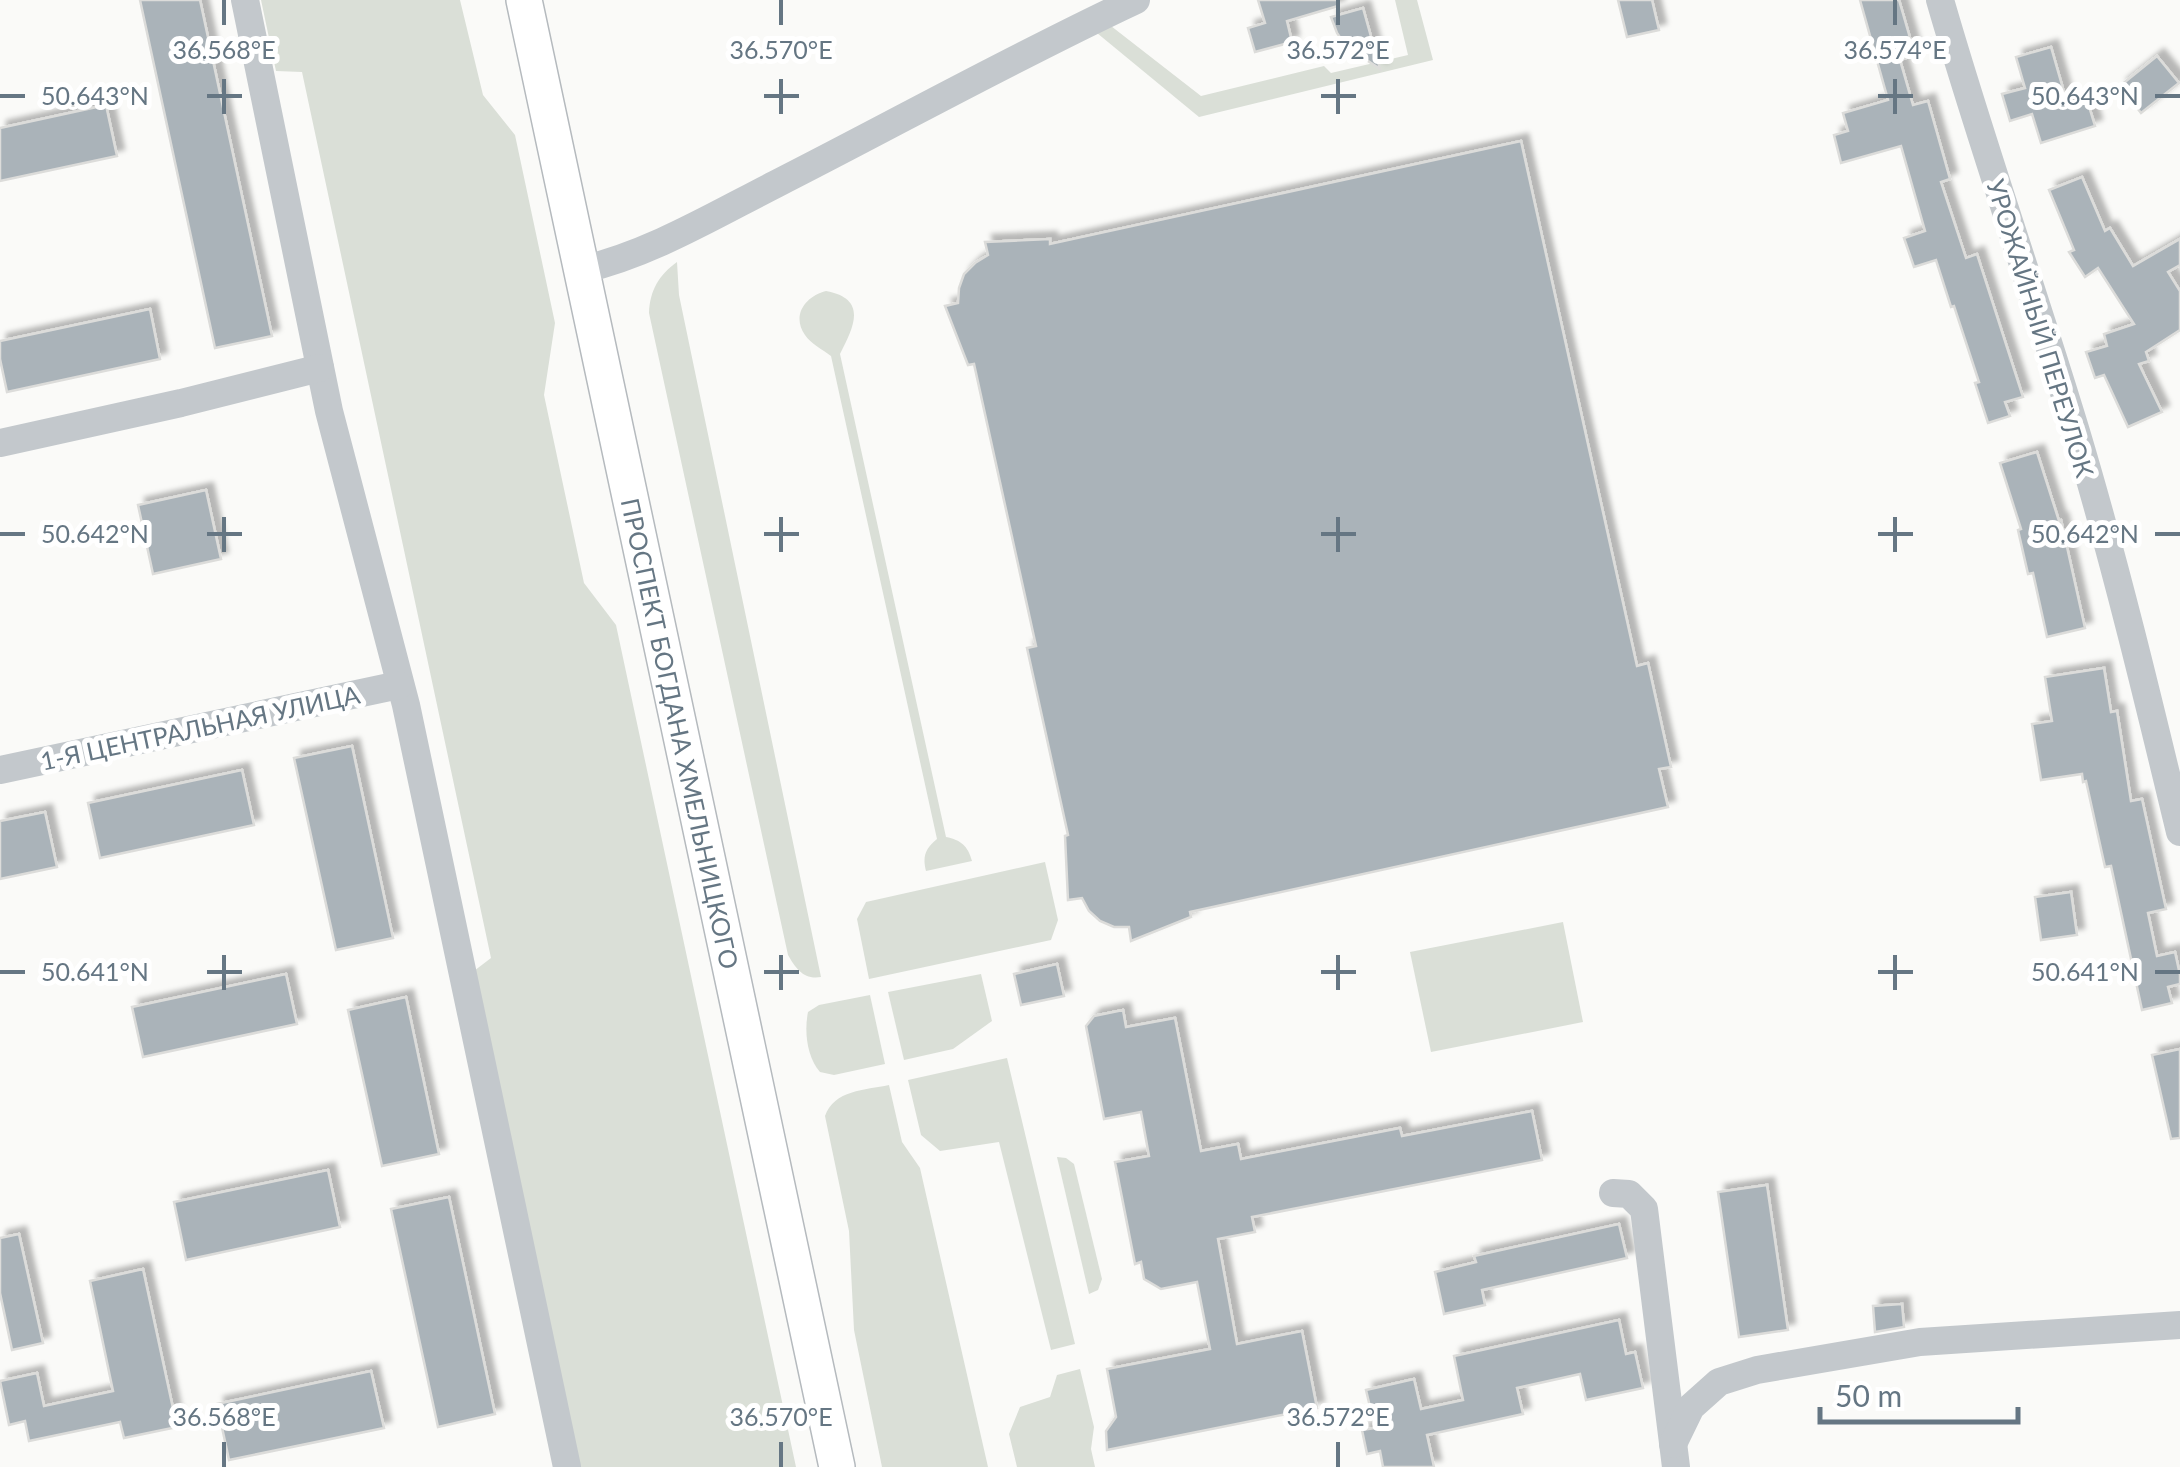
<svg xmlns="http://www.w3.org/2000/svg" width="2180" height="1467" font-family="Lato,sans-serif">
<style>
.green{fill:#dadfd7}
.building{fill:#aab3b9;stroke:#dcdcda;stroke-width:2.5;filter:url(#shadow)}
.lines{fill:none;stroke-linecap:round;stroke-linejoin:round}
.major-casing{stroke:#b5babe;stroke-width:38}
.minor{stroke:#c3c8cc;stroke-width:28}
.major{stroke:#fff;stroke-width:35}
.ticks{fill:none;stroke:#657683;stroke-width:4}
.labels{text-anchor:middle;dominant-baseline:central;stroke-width:10;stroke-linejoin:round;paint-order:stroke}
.street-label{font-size:25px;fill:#657683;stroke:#fff}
.ticks-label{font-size:25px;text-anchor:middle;fill:#657683;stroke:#fff;stroke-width:10;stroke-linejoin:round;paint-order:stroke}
</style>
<defs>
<filter id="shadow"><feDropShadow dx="7" dy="-7" stdDeviation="2.5" flood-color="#0004"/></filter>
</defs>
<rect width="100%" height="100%" fill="#fafaf8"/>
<g class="green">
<path d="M 261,0 L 460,0 L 483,95 L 515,135 L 555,323 L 544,395 L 584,583 L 616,625 L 796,1467 L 577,1467 L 470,974 L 491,958 L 302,72 L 276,71 Z"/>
<path d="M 1395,0 L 1417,0 L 1433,60 L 1199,117 L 1097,33 L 1111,26 L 1201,96 L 1324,66 L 1331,73 L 1408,55 Z"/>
<path d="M 677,262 L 679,295 L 821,977 C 804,980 796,969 788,955 L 649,313 C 650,290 659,275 677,262 Z"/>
<path d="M 826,291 C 869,299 853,328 840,354 L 946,837 C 961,840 968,846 972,861 L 926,871 C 922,856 926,848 937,839 L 831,356 C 822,349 811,344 805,335 C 791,315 806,296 826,291 Z"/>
<path d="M 1045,862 L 1058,920 L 1051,940 L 869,979 L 857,919 L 866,902 Z"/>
<path d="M 1563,922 L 1583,1022 L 1431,1052 L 1410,952 Z"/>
<path d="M 981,974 L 992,1021 L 953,1049 L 904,1060 L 888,992 Z"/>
<path d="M 870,995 L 885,1064 L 834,1075 L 820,1072 C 807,1057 804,1032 808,1012 L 819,1005 Z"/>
<path d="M 1007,1058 L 1075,1344 L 1051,1350 L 999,1142 L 940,1151 L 921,1135 L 908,1080 Z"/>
<path d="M 889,1085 L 902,1142 L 920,1168 L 988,1467 L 882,1467 L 854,1330 L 849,1231 L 825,1116 C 834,1090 865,1090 889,1085 Z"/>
<path d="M 1057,1157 L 1066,1158 L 1074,1164 L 1102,1279 L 1098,1290 L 1089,1294 Z"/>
<path d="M 1080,1369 L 1094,1427 L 1091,1449 L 1095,1467 L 1017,1467 L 1009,1434 L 1020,1407 L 1050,1397 L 1057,1375 Z"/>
</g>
<g class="building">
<path d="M 140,0 L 200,0 L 272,336 L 215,348 Z"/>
<path d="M 1258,0 L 1337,0 L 1338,6 L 1287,21 L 1292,42 L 1255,52 L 1248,28 L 1265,23 Z"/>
<path d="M 1618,0 L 1652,0 L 1659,30 L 1627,37 Z"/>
<path d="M 1860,0 L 1899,0 L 1915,55 L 1900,60 L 1913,105 L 1928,101 L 1950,179 L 1941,182 L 1966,258 L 1977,254 L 2023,397 L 2005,402 L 2010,416 L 1988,423 L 1975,383 L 1979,382 L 1954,306 L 1951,307 L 1936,260 L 1914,267 L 1904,238 L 1925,231 L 1901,146 L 1841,163 L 1834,135 L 1848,131 L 1843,113 L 1888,100 Z"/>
<path d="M 1363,8 L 1380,69 L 1346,46 L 1337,33 L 1331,17 Z"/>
<path d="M 2051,47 L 2068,106 L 2087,100 L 2095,126 L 2041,143 L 2032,114 L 2010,121 L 2002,94 L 2025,88 L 2016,57 Z"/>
<path d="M 2157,56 L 2179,83 L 2141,113 L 2120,86 Z"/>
<path d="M 106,105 L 117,156 L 0,181 L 0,128 Z"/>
<path d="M 1521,141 L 1637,666 L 1648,663 L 1663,731 L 1671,767 L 1659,769 L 1668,807 L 1190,912 L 1191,917 L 1131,941 L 1129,927 L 1114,927 L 1100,921 L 1089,911 L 1082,898 L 1068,900 L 1065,836 L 1068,835 L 1027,648 L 1036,646 L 974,364 L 968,365 L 945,306 L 958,303 L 959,288 L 964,274 L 975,263 L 988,255 L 985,242 L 1050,239 L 1050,244 Z"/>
<path d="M 2082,177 L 2105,231 L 2110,228 L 2133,266 L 2180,239 L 2180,265 L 2168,272 L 2180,291 L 2180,330 L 2146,352 L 2149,361 L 2139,364 L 2162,412 L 2128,427 L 2104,375 L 2095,378 L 2086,352 L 2107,346 L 2104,334 L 2134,324 L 2098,268 L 2085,277 L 2069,252 L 2074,250 L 2049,190 Z"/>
<path d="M 150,309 L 160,359 L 7,392 L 0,359 L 0,341 Z"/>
<path d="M 2037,452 L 2059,521 L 2061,520 L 2085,628 L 2047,637 L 2033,573 L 2028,574 L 2018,530 L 2021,529 L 2000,463 Z"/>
<path d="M 206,490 L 221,559 L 153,574 L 138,505 Z"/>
<path d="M 2104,668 L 2111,712 L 2117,711 L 2131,801 L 2142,799 L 2166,909 L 2148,913 L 2157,956 L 2175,952 L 2180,975 L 2180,984 L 2168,987 L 2172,1003 L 2142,1010 L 2111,866 L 2105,867 L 2086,781 L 2083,782 L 2082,774 L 2041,780 L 2032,724 L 2052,721 L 2045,677 Z"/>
<path d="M 352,746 L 393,938 L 336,950 L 294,758 Z"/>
<path d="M 242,770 L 254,825 L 100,858 L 88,803 Z"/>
<path d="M 45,812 L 57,867 L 0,879 L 0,821 Z"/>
<path d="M 2071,892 L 2077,935 L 2041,940 L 2035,897 Z"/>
<path d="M 1057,964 L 1064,996 L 1021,1005 L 1014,974 Z"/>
<path d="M 286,974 L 297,1024 L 143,1057 L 132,1007 Z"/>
<path d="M 406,997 L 439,1154 L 382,1166 L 348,1010 Z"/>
<path d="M 1123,1010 L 1126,1027 L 1175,1018 L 1201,1151 L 1238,1144 L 1241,1159 L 1400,1128 L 1402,1136 L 1532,1111 L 1542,1160 L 1252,1217 L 1255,1232 L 1218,1239 L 1237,1344 L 1302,1331 L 1317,1408 L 1107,1450 L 1106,1431 L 1116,1417 L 1107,1369 L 1210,1349 L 1197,1282 L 1161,1289 L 1144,1279 L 1141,1262 L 1135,1264 L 1115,1162 L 1149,1156 L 1141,1112 L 1104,1119 L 1086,1026 L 1094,1016 Z"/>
<path d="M 2180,1049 L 2180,1138 L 2171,1139 L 2152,1055 Z"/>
<path d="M 328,1170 L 340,1227 L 186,1260 L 174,1202 Z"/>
<path d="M 1767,1185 L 1788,1330 L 1739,1337 L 1718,1192 Z"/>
<path d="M 449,1197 L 495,1414 L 438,1427 L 391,1209 Z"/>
<path d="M 1619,1224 L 1627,1258 L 1482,1290 L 1485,1305 L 1444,1314 L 1435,1272 L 1476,1262 L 1474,1256 Z"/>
<path d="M 19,1234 L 43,1343 L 12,1350 L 0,1293 L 0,1238 Z"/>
<path d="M 143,1269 L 177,1427 L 124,1438 L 120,1422 L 29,1441 L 25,1421 L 9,1425 L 0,1381 L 37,1373 L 44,1406 L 113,1391 L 90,1281 Z"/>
<path d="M 1902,1304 L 1904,1327 L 1875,1332 L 1873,1306 Z"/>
<path d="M 1619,1320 L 1626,1354 L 1635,1352 L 1643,1388 L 1586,1400 L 1580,1374 L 1517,1388 L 1523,1414 L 1427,1435 L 1434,1467 L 1383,1467 L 1380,1451 L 1367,1454 L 1362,1430 L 1375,1428 L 1366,1390 L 1414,1379 L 1421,1409 L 1463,1400 L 1454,1356 Z"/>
<path d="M 371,1371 L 384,1428 L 229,1460 L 217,1404 Z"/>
</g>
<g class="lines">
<g class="major-casing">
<g id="major">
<path id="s1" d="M 524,0 L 837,1467"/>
</g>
</g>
<g class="minor">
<path d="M 245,0 L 329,411 L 406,705 L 567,1467"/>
<path d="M 1940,0 C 1982,146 2033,289 2077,435 C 2116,566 2148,699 2180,832"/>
<path d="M 581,270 C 650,254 713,216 776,184 C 896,123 1014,57 1136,0"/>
<path d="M 0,443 L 181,403 L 320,368"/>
<path d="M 0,770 L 399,685"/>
<path d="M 1613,1193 L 1629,1194 L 1644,1209 L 1676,1467"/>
<path d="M 1673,1444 L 1691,1407 L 1719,1382 L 1757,1370 L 1920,1342 L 2180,1325"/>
</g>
<use href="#major" class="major"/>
</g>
<path class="ticks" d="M 224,0 L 224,25M 781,0 L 781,25M 1338,0 L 1338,25M 1895,0 L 1895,25M 224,79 L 224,114M 781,79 L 781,114M 1338,79 L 1338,114M 1895,79 L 1895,114M 0,96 L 25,96M 207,96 L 242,96M 764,96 L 799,96M 1321,96 L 1356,96M 1878,96 L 1913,96M 2155,96 L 2180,96M 224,517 L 224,552M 781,517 L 781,552M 1338,517 L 1338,552M 1895,517 L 1895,552M 0,534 L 25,534M 207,534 L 242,534M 764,534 L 799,534M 1321,534 L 1356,534M 1878,534 L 1913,534M 2155,534 L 2180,534M 224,955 L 224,990M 781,955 L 781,990M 1338,955 L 1338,990M 1895,955 L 1895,990M 0,972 L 25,972M 207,972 L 242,972M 764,972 L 799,972M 1321,972 L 1356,972M 1878,972 L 1913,972M 2155,972 L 2180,972M 224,1442 L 224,1467M 781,1442 L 781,1467M 1338,1442 L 1338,1467"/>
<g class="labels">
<g class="street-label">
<text transform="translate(2041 328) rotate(73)">УРОЖАЙНЫЙ ПЕРЕУЛОК</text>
<text transform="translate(200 727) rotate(-12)">1-Я ЦЕНТРАЛЬНАЯ УЛИЦА</text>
<text stroke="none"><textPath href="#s1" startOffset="750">ПРОСПЕКТ БОГДАНА ХМЕЛЬНИЦКОГО</textPath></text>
</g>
</g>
<g class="ticks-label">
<text x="224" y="59">36.568°E</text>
<text x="781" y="59">36.570°E</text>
<text x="1338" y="59">36.572°E</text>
<text x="1895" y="59">36.574°E</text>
<text x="95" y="105">50.643°N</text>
<text x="2085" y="105">50.643°N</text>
<text x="95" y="543">50.642°N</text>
<text x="2085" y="543">50.642°N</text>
<text x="95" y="981">50.641°N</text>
<text x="2085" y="981">50.641°N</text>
<text x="224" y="1426">36.568°E</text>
<text x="781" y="1426">36.570°E</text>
<text x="1338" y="1426">36.572°E</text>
</g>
<path d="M1820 1407v15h198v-15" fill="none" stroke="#657683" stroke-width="5"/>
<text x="1835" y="1407" font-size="30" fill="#657683" stroke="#ffffff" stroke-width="8" paint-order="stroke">50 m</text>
</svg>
